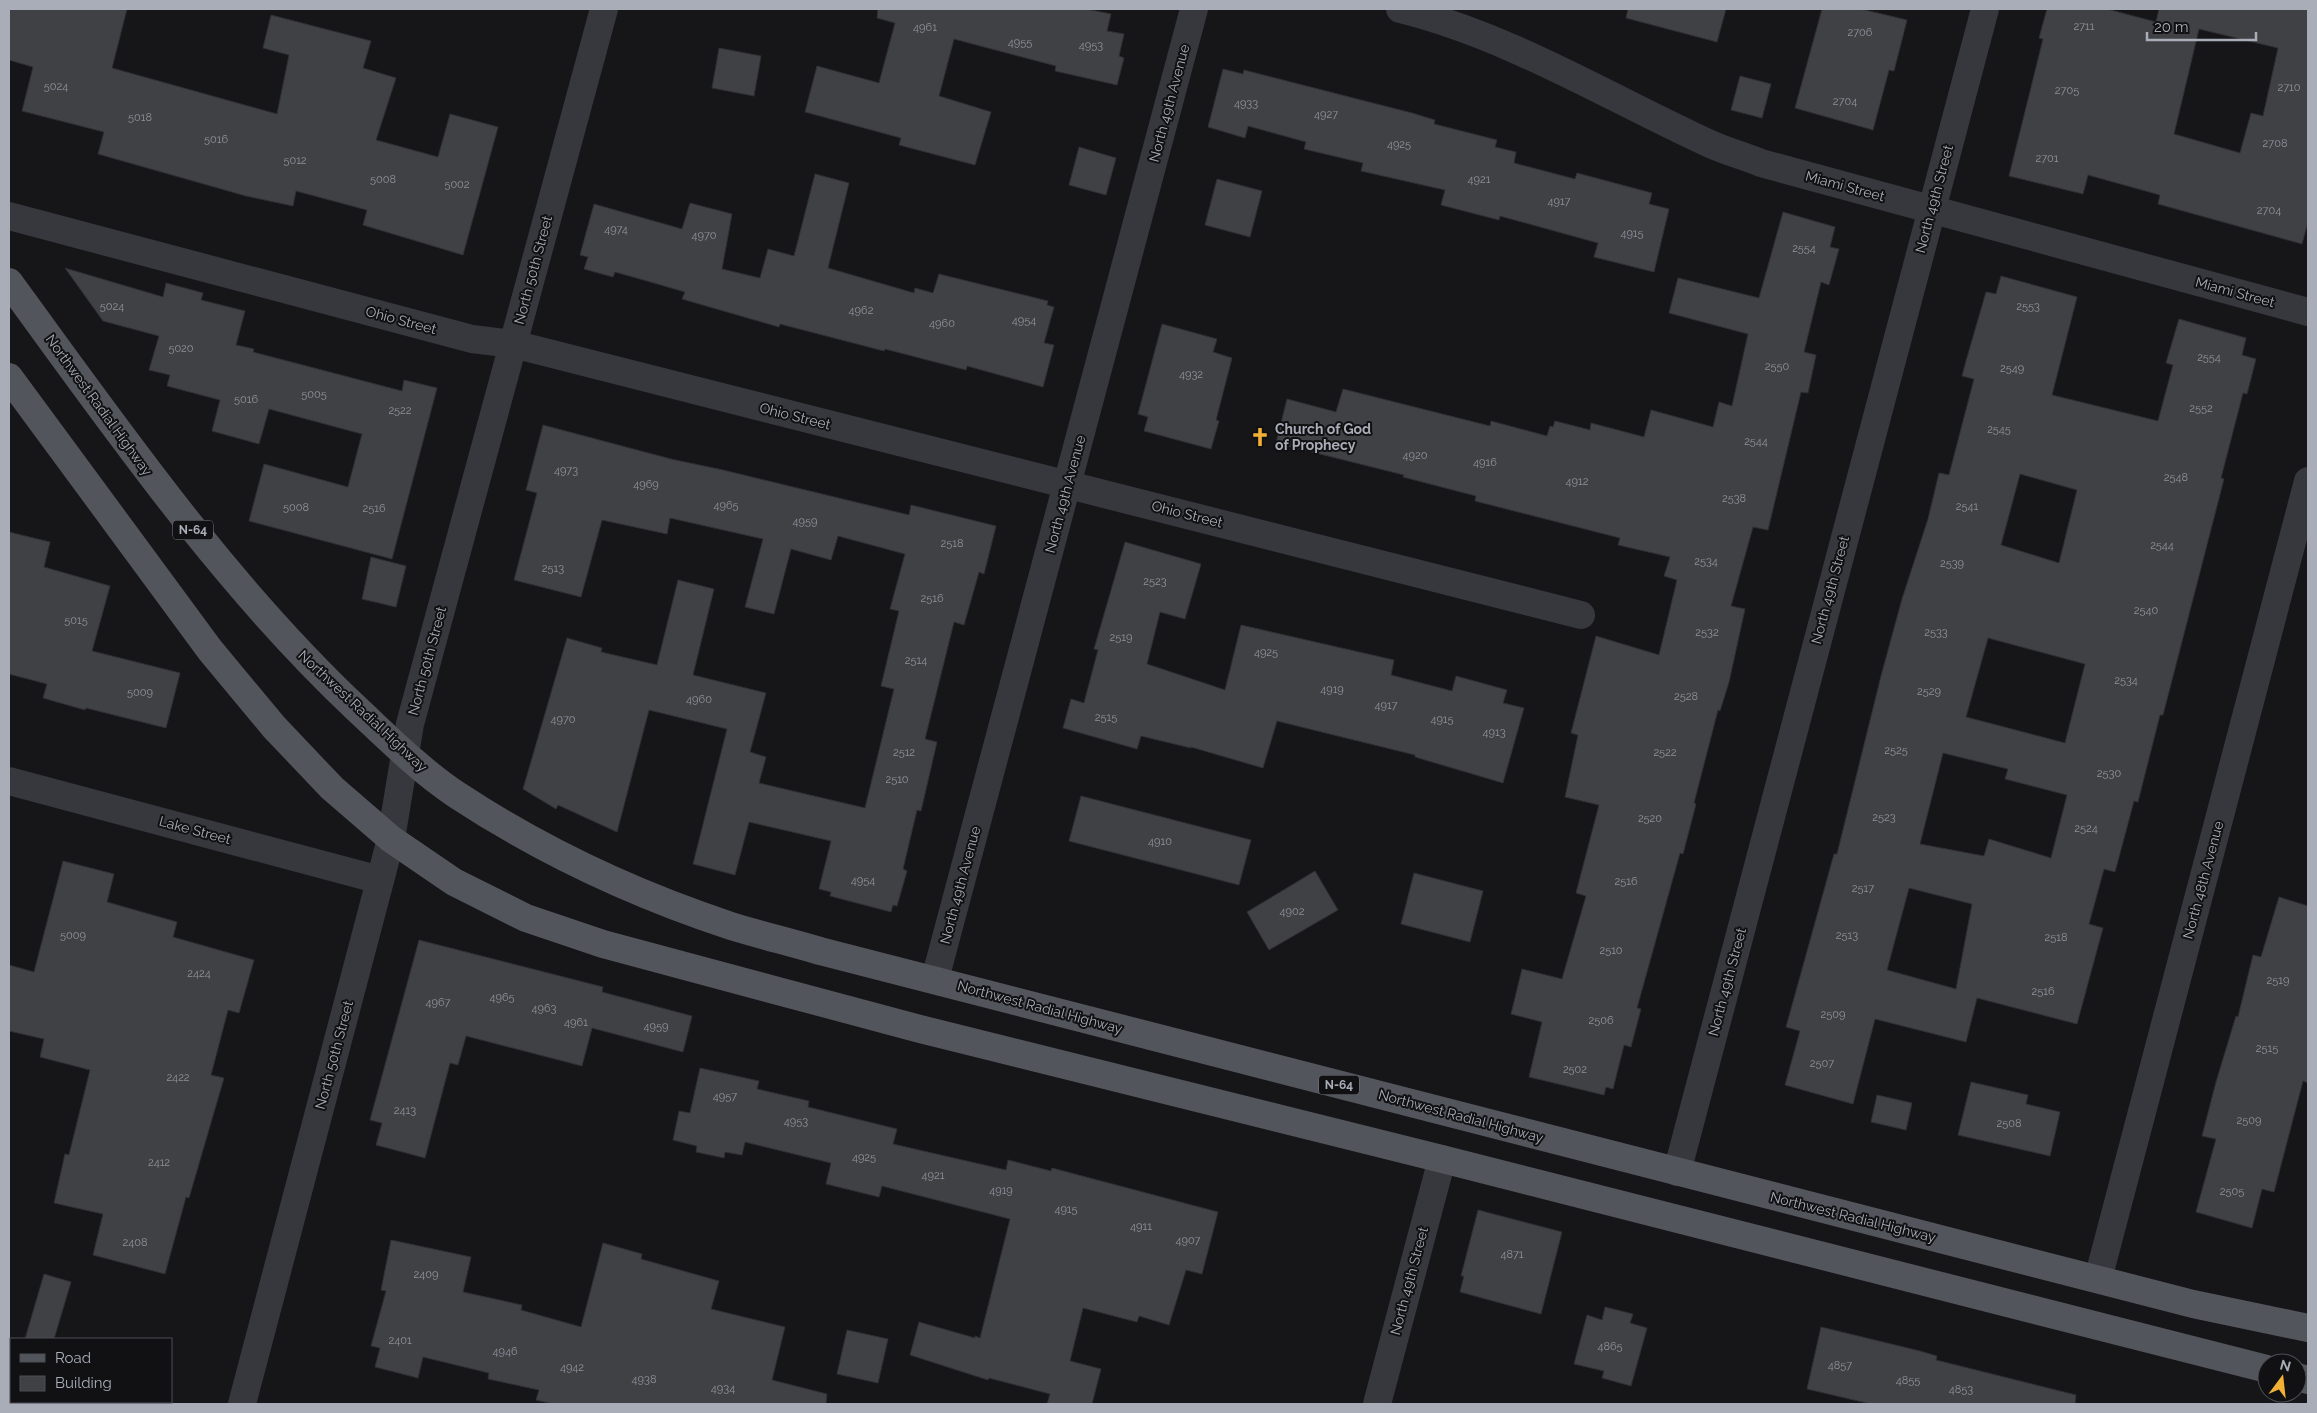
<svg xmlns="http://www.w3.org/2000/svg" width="2317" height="1413" font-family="Raleway,sans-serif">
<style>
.building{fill:#404145;stroke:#303034;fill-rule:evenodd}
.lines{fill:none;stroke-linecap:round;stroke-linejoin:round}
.minor{stroke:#37383d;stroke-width:28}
.major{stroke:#53555c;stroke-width:28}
.labels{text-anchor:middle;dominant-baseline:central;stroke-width:4;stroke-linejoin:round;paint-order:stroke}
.number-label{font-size:11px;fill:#8e929b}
.shield{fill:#111113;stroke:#7b7e86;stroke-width:1}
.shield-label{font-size:12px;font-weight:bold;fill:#a8adb8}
.street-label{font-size:14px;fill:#a8adb8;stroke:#111113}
.poi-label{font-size:14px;font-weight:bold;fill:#a8adb8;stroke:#111113;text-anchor:start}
</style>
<rect width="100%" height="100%" fill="#161618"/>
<g class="building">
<path d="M 9,9 L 127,9 L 112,68 L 277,114 L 289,55 L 263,48 L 271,15 L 371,41 L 363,68 L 396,78 L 376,140 L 438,157 L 450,114 L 498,127 L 463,255 L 363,225 L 367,210 L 296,191 L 293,206 L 246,196 L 98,154 L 104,132 L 22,111 L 33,67 L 9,60 Z"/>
<path d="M 878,9 L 1086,9 L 1111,14 L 1107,31 L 1124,34 L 1119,56 L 1124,58 L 1117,85 L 1055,71 L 1056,66 L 954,39 L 939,96 L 991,112 L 975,165 L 899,145 L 901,138 L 805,112 L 817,66 L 879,83 L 895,23 L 877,18 Z"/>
<path d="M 1628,9 L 1726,9 L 1717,42 L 1626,18 Z"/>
<path d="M 1822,9 L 1861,9 L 1907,20 L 1894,71 L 1889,70 L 1873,130 L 1795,108 Z"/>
<path d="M 2047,9 L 2107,9 L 2156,22 L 2159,9 L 2308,9 L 2308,222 L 2302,244 L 2158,204 L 2160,195 L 2088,175 L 2083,194 L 2009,176 L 2043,39 L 2039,38 ZM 2199,29 L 2278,48 L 2263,116 L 2251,113 L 2240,153 L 2174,134 Z"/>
<path d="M 719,48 L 761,56 L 754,96 L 712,88 Z"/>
<path d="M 1223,69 L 1243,74 L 1244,70 L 1412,113 L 1435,120 L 1434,124 L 1497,140 L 1495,147 L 1516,152 L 1514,163 L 1575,179 L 1577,173 L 1652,193 L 1649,204 L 1669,209 L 1654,272 L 1594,257 L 1598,243 L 1500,216 L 1499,220 L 1441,205 L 1445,190 L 1361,171 L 1363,163 L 1304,149 L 1306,142 L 1248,126 L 1245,138 L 1208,127 Z"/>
<path d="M 1740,76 L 1771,84 L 1762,118 L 1731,110 Z"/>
<path d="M 1079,147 L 1116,158 L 1106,195 L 1069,185 Z"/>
<path d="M 815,174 L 849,183 L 828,268 L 914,293 L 915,288 L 933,293 L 939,274 L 1048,301 L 1047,305 L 1054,307 L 1044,343 L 1054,345 L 1043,387 L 967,366 L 966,370 L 885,349 L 884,351 L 780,324 L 779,327 L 682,299 L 685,292 L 647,281 L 615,272 L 613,277 L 584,269 L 588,257 L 580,255 L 594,204 L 682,229 L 690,203 L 732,214 L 722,269 L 760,278 L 768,249 L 794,256 Z"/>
<path d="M 1217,179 L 1262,191 L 1250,237 L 1205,225 Z"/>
<path d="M 1783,212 L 1835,227 L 1830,247 L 1839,249 L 1829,285 L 1821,282 L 1804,352 L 1816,355 L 1808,393 L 1801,392 L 1768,530 L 1753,527 L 1731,606 L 1745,609 L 1729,682 L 1720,711 L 1718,710 L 1694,803 L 1696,804 L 1683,854 L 1680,853 L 1637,1008 L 1641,1009 L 1631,1047 L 1624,1045 L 1613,1089 L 1606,1087 L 1604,1095 L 1529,1077 L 1542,1022 L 1511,1014 L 1522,969 L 1562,979 L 1586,896 L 1576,893 L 1599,805 L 1565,797 L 1578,735 L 1571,733 L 1596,636 L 1659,655 L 1677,580 L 1664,576 L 1670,557 L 1618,545 L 1620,538 L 1475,501 L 1476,496 L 1403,477 L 1404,475 L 1276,443 L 1287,399 L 1336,412 L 1343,389 L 1490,426 L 1491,421 L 1547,436 L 1550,426 L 1553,427 L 1555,421 L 1590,430 L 1591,423 L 1644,437 L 1651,410 L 1713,427 L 1719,402 L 1732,406 L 1748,334 L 1669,313 L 1678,278 L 1759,298 Z"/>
<path d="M 65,268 L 163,297 L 166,283 L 203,293 L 201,300 L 245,311 L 236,345 L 254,349 L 253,352 L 402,391 L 404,380 L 437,388 L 392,559 L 249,521 L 264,464 L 348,487 L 362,434 L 269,409 L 259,444 L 212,431 L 220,400 L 167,386 L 170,375 L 149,370 L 159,336 L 103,321 Z"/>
<path d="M 2001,276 L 2077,297 L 2052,395 L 2158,421 L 2173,365 L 2166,363 L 2179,319 L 2246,338 L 2242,355 L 2256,359 L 2247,394 L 2243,393 L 2221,478 L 2224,479 L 2216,510 L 2163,715 L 2160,715 L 2138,802 L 2134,801 L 2115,872 L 2104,869 L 2089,924 L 2103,928 L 2077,1024 L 1977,998 L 1966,1042 L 1875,1019 L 1853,1104 L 1785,1085 L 1800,1031 L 1786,1027 L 1834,854 L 1837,854 L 1881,676 L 1902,599 L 1928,519 L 1939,473 L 1949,475 L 1974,379 L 1962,376 L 1966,361 L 1986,292 L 1996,294 ZM 2020,474 L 2077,490 L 2059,563 L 2001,545 ZM 1988,638 L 2085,664 L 2065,743 L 1966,717 ZM 1943,753 L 2008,769 L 2005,779 L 2067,795 L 2051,858 L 1989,839 L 1984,856 L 1920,844 ZM 1909,888 L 1972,904 L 1956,989 L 1887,970 Z"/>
<path d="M 1162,324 L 1217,339 L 1213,352 L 1232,358 L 1216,420 L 1219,421 L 1211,449 L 1144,431 L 1148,417 L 1138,414 Z"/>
<path d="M 543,425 L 671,459 L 723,470 L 909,515 L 911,505 L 996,526 L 984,574 L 979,572 L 964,625 L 954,622 L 925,739 L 937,742 L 921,811 L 917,810 L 903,869 L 907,871 L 897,906 L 893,905 L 891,912 L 830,896 L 831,892 L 819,889 L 831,841 L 749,822 L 735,875 L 693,864 L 727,729 L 649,710 L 617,832 L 558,805 L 556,809 L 523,789 L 567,638 L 602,648 L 601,652 L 657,665 L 678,580 L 714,589 L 693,675 L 766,693 L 750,752 L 766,757 L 759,783 L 865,808 L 894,689 L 881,686 L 899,611 L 890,609 L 905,554 L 838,536 L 831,560 L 791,549 L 774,614 L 745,607 L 763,539 L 670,518 L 667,534 L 602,520 L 581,597 L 514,580 L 537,493 L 526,490 Z"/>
<path d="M 9,532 L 50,542 L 44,567 L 110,586 L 92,651 L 180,673 L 166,728 L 86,708 L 85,710 L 43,698 L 47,684 L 9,674 Z"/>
<path d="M 1125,542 L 1201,564 L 1185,619 L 1160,612 L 1147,664 L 1225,690 L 1241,625 L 1394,660 L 1391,675 L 1452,691 L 1456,676 L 1507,690 L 1503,703 L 1524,708 L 1503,783 L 1415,757 L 1415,755 L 1277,721 L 1263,768 L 1191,747 L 1191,748 L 1141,736 L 1137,749 L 1063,728 L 1071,699 L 1084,703 L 1098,650 L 1094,649 Z"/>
<path d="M 371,557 L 406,566 L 396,607 L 362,599 Z"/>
<path d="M 1081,796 L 1251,840 L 1239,885 L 1069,841 Z"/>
<path d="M 63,861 L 114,874 L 107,902 L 177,922 L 173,937 L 254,960 L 239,1013 L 228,1010 L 211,1075 L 224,1078 L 189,1198 L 186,1197 L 165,1274 L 93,1255 L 103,1214 L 54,1203 L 65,1154 L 69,1155 L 90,1070 L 40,1057 L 44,1039 L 9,1031 L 9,965 L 34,972 Z"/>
<path d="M 1315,871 L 1338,910 L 1269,950 L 1247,912 Z"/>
<path d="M 1414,873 L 1483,891 L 1470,942 L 1401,924 Z"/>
<path d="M 2279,897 L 2308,906 L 2308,1083 L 2303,1081 L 2274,1192 L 2262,1189 L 2252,1228 L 2196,1212 L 2216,1139 L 2202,1136 L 2216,1082 L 2236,1016 L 2238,1017 L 2253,955 L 2261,957 Z"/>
<path d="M 419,940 L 603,987 L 602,992 L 692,1016 L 683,1052 L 592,1028 L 582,1066 L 466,1036 L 458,1065 L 450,1063 L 425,1158 L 376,1145 L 382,1123 L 370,1120 Z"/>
<path d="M 700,1068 L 759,1081 L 757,1089 L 809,1101 L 808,1107 L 897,1129 L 893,1144 L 1006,1170 L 1008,1160 L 1051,1171 L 1052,1168 L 1218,1212 L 1202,1274 L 1186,1270 L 1169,1325 L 1139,1316 L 1137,1322 L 1083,1308 L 1070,1361 L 1101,1369 L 1092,1404 L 1047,1404 L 1050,1394 L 989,1378 L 988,1380 L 910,1355 L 919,1322 L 975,1338 L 975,1336 L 980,1338 L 1010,1219 L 882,1186 L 879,1197 L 826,1184 L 831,1163 L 745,1142 L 742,1155 L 725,1152 L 724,1158 L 696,1152 L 697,1146 L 673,1140 L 679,1111 L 690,1113 Z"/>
<path d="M 1971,1082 L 2028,1095 L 2026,1104 L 2060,1112 L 2050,1156 L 1958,1135 Z"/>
<path d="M 1877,1095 L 1912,1103 L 1906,1130 L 1871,1122 Z"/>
<path d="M 1478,1210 L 1562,1232 L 1541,1314 L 1460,1292 L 1464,1276 L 1461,1276 Z"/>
<path d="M 391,1240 L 471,1257 L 463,1292 L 522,1305 L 521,1310 L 581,1327 L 603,1243 L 642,1254 L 641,1259 L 719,1281 L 711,1309 L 785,1327 L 772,1380 L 827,1394 L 826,1404 L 553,1404 L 536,1400 L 539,1390 L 488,1379 L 489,1373 L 423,1357 L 418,1378 L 375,1367 L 380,1348 L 371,1346 L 386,1291 L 381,1290 Z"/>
<path d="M 44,1274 L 71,1282 L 54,1339 L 25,1339 Z"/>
<path d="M 1605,1307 L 1633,1314 L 1630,1323 L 1647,1328 L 1631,1386 L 1602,1378 L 1604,1371 L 1574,1364 L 1587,1315 L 1602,1320 Z"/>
<path d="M 1821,1327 L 1920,1351 L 1937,1356 L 1936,1360 L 2076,1395 L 2075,1404 L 1871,1404 L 1807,1389 Z"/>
<path d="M 847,1330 L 888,1339 L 878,1383 L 837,1374 Z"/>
</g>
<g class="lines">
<g class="minor">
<path d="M 1400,9 C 1509,36 1606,96 1708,143 C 1725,151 1744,156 1761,163 L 2308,312"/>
<path d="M 9,216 L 472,339 L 513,344 L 1581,615"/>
<path d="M 9,781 L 380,880"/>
<path d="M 935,979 L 1194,9"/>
<path d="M 1677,1172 L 1985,9"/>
<path d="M 2098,1279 L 2308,481"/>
<path d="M 242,1404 L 391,839 L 410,724 L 604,9"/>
<path d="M 1377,1404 L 1442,1159"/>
</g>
<g class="major">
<path d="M 9,282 C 118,431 223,583 358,710 C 390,740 421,771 457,795 C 542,851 634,894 731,926 C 760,935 790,942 820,951 L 2193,1304 L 2308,1328"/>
<path d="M 9,377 L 210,650 L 274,727 L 332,788 L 391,839 L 454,882 L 526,918 L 603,944 L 920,1029 L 1442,1159 L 2267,1369"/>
<path d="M 2297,1377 L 2308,1380"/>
</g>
</g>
<defs>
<g id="church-bare" transform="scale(1.5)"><path d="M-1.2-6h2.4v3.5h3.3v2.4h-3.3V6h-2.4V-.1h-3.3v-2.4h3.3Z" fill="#f2b134" stroke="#111113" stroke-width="2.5" paint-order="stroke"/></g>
</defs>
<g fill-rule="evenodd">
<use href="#church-bare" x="1260" y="437"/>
</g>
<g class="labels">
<g class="number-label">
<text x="2084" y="26">2711</text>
<text x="925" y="27">4961</text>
<text x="1860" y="32">2706</text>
<text x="1020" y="42">4955</text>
<text x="1091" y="45">4953</text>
<text x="56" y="86">5024</text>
<text x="2289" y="87">2710</text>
<text x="2067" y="90">2705</text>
<text x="1845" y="101">2704</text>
<text x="1246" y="103">4933</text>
<text x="1326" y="114">4927</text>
<text x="140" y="117">5018</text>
<text x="216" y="139">5016</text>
<text x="2275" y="143">2708</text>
<text x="1399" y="144">4925</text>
<text x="2047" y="158">2701</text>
<text x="295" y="160">5012</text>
<text x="383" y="179">5008</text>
<text x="1479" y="179">4921</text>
<text x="457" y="184">5002</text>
<text x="1559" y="201">4917</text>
<text x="2269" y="210">2704</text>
<text x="616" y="229">4974</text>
<text x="1632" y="233">4915</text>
<text x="704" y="235">4970</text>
<text x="1804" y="248">2554</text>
<text x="112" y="306">5024</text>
<text x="2028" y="306">2553</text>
<text x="861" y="310">4962</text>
<text x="1024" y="320">4954</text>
<text x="942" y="323">4960</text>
<text x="181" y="348">5020</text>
<text x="2209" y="357">2554</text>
<text x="1777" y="366">2550</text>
<text x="2012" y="368">2549</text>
<text x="1191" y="374">4932</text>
<text x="314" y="394">5005</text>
<text x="246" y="399">5016</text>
<text x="2201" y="408">2552</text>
<text x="400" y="410">2522</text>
<text x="1999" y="429">2545</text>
<text x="1756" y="441">2544</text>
<text x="1415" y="455">4920</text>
<text x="1485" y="462">4916</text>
<text x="566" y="470">4973</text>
<text x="2176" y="477">2548</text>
<text x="1577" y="481">4912</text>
<text x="646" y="484">4969</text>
<text x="1734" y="498">2538</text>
<text x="726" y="505">4965</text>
<text x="1967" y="506">2541</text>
<text x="296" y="507">5008</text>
<text x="374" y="508">2516</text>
<text x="805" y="521">4959</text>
<text x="952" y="543">2518</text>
<text x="2162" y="545">2544</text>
<text x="1706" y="561">2534</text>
<text x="1952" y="563">2539</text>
<text x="553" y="568">2513</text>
<text x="1155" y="581">2523</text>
<text x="932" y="598">2516</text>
<text x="2146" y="610">2540</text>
<text x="76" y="620">5015</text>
<text x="1707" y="632">2532</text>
<text x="1936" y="632">2533</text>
<text x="1121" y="637">2519</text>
<text x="1266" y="652">4925</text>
<text x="916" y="660">2514</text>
<text x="2126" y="680">2534</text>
<text x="1332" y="689">4919</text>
<text x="1929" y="691">2529</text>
<text x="140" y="692">5009</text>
<text x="1686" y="696">2528</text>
<text x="699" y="699">4960</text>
<text x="1386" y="705">4917</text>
<text x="1106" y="717">2515</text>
<text x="563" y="719">4970</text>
<text x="1442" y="719">4915</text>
<text x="1494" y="732">4913</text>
<text x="1896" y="750">2525</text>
<text x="904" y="752">2512</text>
<text x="1665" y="752">2522</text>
<text x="2109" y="773">2530</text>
<text x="897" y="779">2510</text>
<text x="1884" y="817">2523</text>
<text x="1650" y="818">2520</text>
<text x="2086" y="828">2524</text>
<text x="1160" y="841">4910</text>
<text x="863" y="880">4954</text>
<text x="1626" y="881">2516</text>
<text x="1863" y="888">2517</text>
<text x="1292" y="911">4902</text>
<text x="73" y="935">5009</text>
<text x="1847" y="935">2513</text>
<text x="2056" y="937">2518</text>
<text x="1611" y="950">2510</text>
<text x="199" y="973">2424</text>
<text x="2278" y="980">2519</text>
<text x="2043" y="991">2516</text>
<text x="502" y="997">4965</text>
<text x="438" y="1002">4967</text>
<text x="544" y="1008">4963</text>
<text x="1833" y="1014">2509</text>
<text x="1601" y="1020">2506</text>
<text x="576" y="1022">4961</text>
<text x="656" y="1026">4959</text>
<text x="2267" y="1048">2515</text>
<text x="1822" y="1063">2507</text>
<text x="1575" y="1069">2502</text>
<text x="178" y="1077">2422</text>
<text x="725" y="1096">4957</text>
<text x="405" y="1110">2413</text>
<text x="2249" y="1120">2509</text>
<text x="796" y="1121">4953</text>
<text x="2009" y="1123">2508</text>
<text x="864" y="1157">4925</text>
<text x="159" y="1162">2412</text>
<text x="933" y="1175">4921</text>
<text x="1001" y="1190">4919</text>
<text x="2232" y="1191">2505</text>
<text x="1066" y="1209">4915</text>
<text x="1141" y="1226">4911</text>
<text x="1188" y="1240">4907</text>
<text x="135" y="1242">2408</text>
<text x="1512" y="1254">4871</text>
<text x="426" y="1274">2409</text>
<text x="400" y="1340">2401</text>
<text x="1610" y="1346">4865</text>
<text x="505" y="1351">4946</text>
<text x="1840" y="1365">4857</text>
<text x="572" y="1367">4942</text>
<text x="644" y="1379">4938</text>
<text x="1908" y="1380">4855</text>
<text x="723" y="1388">4934</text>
<text x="1961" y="1389">4853</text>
</g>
<g class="shield">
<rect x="173" y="520.5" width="40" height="19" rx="4"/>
<rect x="1319" y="1075.5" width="40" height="19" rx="4"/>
</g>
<g class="shield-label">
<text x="193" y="530">N-64</text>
<text x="1339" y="1085">N-64</text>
</g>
<g class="street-label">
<text transform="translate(1169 103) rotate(-75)">North 49th Avenue</text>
<text transform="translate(1845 186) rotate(15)">Miami Street</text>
<text transform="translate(1934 199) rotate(-75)">North 49th Street</text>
<text transform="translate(533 270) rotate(-75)">North 50th Street</text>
<text transform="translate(2235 292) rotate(15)">Miami Street</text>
<text transform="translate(401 320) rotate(15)">Ohio Street</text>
<text transform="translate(99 405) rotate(54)">Northwest Radial Highway</text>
<text transform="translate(795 416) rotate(14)">Ohio Street</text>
<text transform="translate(1065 494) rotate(-75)">North 49th Avenue</text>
<text transform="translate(1187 514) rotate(14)">Ohio Street</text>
<text transform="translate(1830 590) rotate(-75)">North 49th Street</text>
<text transform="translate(427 661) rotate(-75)">North 50th Street</text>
<text transform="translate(363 711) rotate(43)">Northwest Radial Highway</text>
<text transform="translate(195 830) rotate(15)">Lake Street</text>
<text transform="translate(2203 880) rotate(-75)">North 48th Avenue</text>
<text transform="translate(960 885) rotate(-75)">North 49th Avenue</text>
<text transform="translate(1727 982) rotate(-75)">North 49th Street</text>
<text transform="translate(1040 1007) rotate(15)">Northwest Radial Highway</text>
<text transform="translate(334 1055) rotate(-75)">North 50th Street</text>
<text transform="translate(1461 1116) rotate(15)">Northwest Radial Highway</text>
<text transform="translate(1853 1217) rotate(14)">Northwest Radial Highway</text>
<text transform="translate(1409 1281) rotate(-75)">North 49th Street</text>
</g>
<g class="poi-label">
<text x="1275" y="429">Church of God<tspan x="1275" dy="16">of Prophecy</tspan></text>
</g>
</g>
<rect width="2317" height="1413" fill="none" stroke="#a8adb8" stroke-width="20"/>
<rect x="10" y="1338" width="162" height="65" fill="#111113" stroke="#4d4f55"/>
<rect x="20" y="1354" width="25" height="8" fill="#53555c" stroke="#4d4f55"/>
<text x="55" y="1363" font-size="15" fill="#a8adb8">Road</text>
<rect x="20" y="1376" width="25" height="15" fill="#404145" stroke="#4d4f55"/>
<text x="55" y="1388" font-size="15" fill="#a8adb8">Building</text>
<g transform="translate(2282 1378) rotate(15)"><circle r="24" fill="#111113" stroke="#4d4f55"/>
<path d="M0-4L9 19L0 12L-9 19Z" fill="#f2b134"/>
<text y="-8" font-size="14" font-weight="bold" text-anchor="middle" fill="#a8adb8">N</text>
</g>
<path d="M2147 32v8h109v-8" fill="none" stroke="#a8adb8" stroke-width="2.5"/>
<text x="2154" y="32" font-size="15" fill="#a8adb8" stroke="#111113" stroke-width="4" paint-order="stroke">20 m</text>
</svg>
